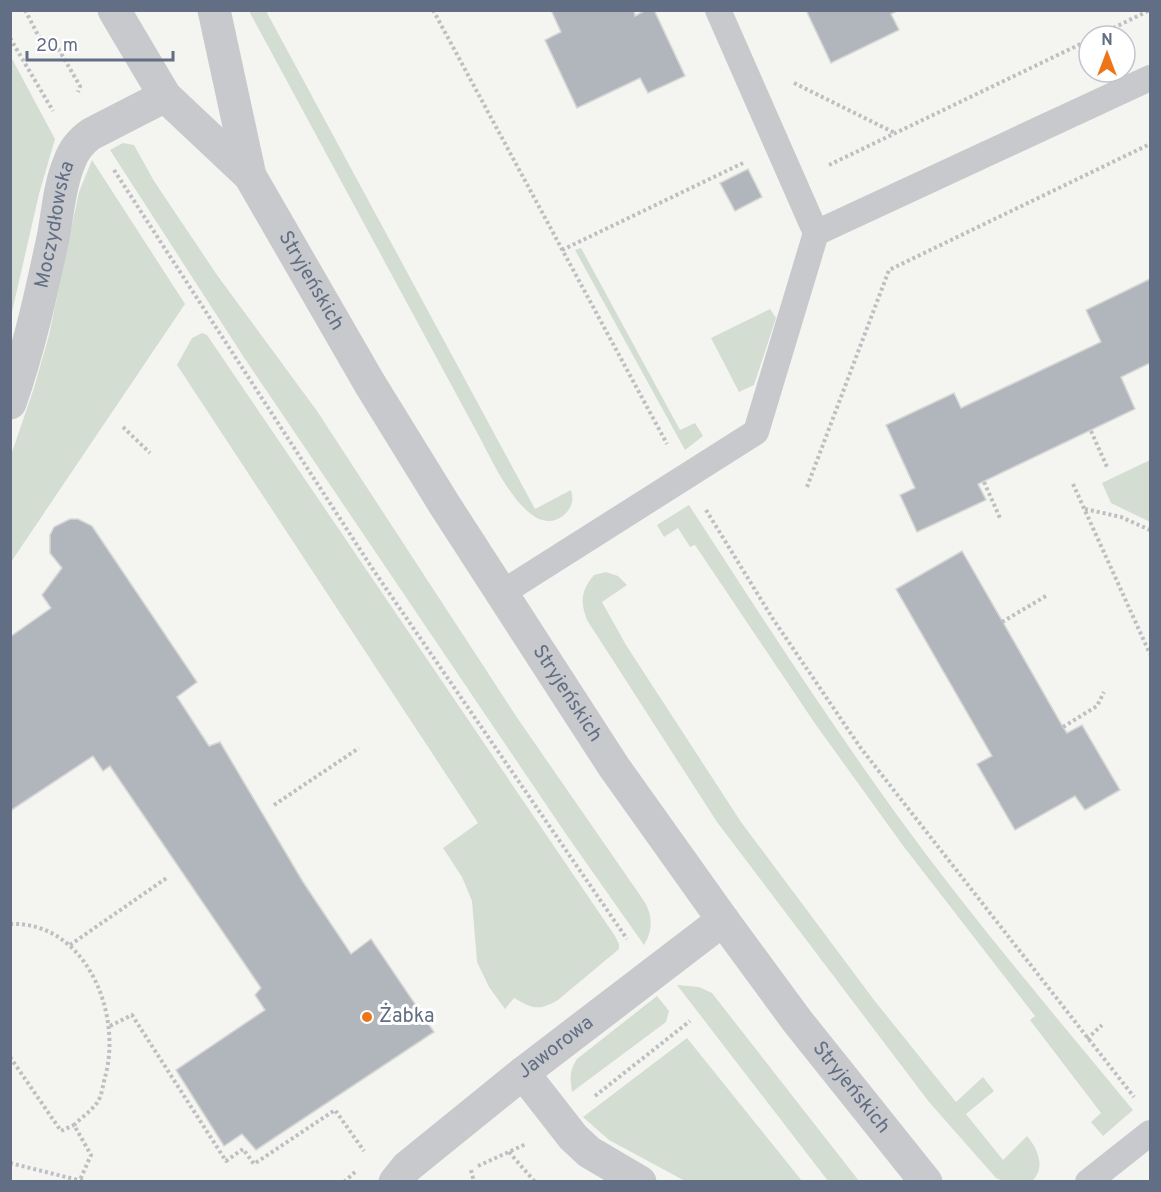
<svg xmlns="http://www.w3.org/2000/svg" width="1161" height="1192" font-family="Overpass,sans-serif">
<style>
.green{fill:#d4ddd2}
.building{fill:#b1b6bd;stroke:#d6d6d4;stroke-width:1.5}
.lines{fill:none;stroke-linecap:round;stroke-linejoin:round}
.path{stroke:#bebfc2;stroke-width:4;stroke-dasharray:3 3;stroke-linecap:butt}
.service{stroke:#c7c9cd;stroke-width:26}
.minor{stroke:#c7c9cd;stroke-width:33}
.tertiary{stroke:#c7c9cd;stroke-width:33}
.poi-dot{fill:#ee7418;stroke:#fff;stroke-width:2}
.labels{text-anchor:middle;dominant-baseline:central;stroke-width:6;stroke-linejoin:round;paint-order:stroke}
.street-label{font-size:20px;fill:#626e84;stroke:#fff}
.poi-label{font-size:20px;fill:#626e84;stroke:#fff;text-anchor:start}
</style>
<rect width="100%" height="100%" fill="#f4f5f1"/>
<g class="green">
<path d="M 249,11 L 266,11 L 535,509 L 571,490 C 574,500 572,508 564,515 C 529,544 492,460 480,438 Z"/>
<path d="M 11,57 L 55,139 L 39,194 L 11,316 Z"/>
<path d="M 123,143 L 134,145 L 154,181 L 217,275 L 317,411 L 518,719 L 644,901 C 653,916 653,930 644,945 L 568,837 L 245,359 L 110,150 Z"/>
<path d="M 92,160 L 185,304 L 11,562 L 10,458 L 34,388 L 49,335 L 79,192 Z"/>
<path d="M 581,248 L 680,430 L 695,423 L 703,436 L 685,450 L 575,250 Z"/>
<path d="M 770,309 L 776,318 L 754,385 L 739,392 L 711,338 Z"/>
<path d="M 202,333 L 207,335 L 615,936 L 619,944 L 619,949 L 558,1000 C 539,1011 533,1009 514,998 L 505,1009 L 489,987 L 477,962 L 472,901 L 462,877 L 443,848 L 478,823 L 177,365 L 192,338 Z"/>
<path d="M 1150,460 L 1150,522 L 1111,503 L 1102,483 Z"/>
<path d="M 689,505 C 757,610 824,714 897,815 C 971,917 1053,1013 1133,1110 L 1103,1136 L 1091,1122 L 1101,1113 L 1030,1020 L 1035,1016 L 904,847 L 816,725 L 695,545 L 690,547 L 678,528 L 664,537 L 657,525 Z"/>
<path d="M 606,572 L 618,576 L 627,585 L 602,602 L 626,645 L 741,822 L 874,1000 L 956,1102 L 983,1077 L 994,1091 L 966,1114 L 1003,1160 L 1027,1136 C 1038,1149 1046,1168 1032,1181 L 1003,1181 L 996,1178 L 929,1102 L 717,822 L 587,620 C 580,601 581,591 594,575 Z"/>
<path d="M 677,985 L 699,987 L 712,993 L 859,1181 L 828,1181 Z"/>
<path d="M 657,996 L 669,1011 L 666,1022 L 572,1092 C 570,1079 569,1071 577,1059 Z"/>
<path d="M 687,1038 L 802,1181 L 685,1181 L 609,1140 L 583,1117 Z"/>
</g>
<g class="building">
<path d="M 551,10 L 634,10 L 635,16 L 646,10 L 654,10 L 685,76 L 648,93 L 640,78 L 577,108 L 545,40 L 561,32 Z"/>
<path d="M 806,10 L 899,10 L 891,14 L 899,30 L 831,63 Z"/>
<path d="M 748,169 L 762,197 L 735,211 L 720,183 Z"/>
<path d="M 1150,279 L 1150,363 L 1121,377 L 1135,409 L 978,484 L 986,500 L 917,532 L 900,495 L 915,488 L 886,425 L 954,393 L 961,408 L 1101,342 L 1086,310 Z"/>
<path d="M 70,519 L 78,519 L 92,526 L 197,682 L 177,697 L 209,746 L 220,742 L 303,882 L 351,954 L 371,939 L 434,1032 L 256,1150 L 242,1134 L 224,1146 L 176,1070 L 265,1010 L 255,995 L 261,988 L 110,766 L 103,771 L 93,756 L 10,811 L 10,637 L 51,608 L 42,595 L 62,568 L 50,553 L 50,535 L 54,527 Z"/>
<path d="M 962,551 L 1063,727 L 1067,733 L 1082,725 L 1120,790 L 1085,810 L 1075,796 L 1015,830 L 977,764 L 992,756 L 896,589 Z"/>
</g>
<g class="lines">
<g class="path">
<path d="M 25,10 L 39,37 L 55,43 L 80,86 L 78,92"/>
<path d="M 433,10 L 667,444"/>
<path d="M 1097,36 L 1150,10"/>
<path d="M 10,38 L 53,111"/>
<path d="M 794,83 L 895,133"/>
<path d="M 829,165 L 1089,40"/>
<path d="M 114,170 L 372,568 L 627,939"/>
<path d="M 562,250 L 743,163"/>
<path d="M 123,427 L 150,453"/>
<path d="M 1091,431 L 1107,467"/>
<path d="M 984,482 L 1000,518"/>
<path d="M 1073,484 L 1150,654"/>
<path d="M 807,487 L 889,270 L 1150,144"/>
<path d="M 1085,509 L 1121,517 L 1150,530"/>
<path d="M 706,510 L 773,619 L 860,747 L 1134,1097"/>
<path d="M 1002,622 L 1046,596"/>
<path d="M 1063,727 L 1097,706 L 1104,692"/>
<path d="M 274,805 L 359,748"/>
<path d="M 10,924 C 86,921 123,1014 105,1077 C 103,1084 102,1096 97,1103 C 91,1111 81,1118 74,1125 L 91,1155 L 80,1180"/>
<path d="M 70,945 L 168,877"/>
<path d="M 110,1026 L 132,1015 L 226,1161 L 243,1149 L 254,1164 L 335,1110 L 364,1151"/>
<path d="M 1087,1039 L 1102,1025"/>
<path d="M 10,1057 L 61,1131 L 74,1125"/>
<path d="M 595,1096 L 690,1021"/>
<path d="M 509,1152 L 535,1182"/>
<path d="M 10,1163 L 86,1182"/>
<path d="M 478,1166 L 526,1144"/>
<path d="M 471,1170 L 474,1182"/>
<path d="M 344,1182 L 355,1172"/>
</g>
<g class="service">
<path d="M 718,10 L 816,233"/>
<path d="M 502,593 L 756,432 L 816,233 L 1150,78"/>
<path d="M 1088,1182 L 1150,1133"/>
</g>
<g class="minor">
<path id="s1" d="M 10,403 C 29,349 41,294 53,238 C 58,213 59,187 69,163 C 73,151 81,141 91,134 L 165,96"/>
<path d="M 523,1073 L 573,1137 L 589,1152 L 640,1182"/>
<path id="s2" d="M 395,1182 L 407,1167 L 523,1073 L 723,920"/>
</g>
<g class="tertiary">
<path d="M 114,10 L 165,96 L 250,176"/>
<path id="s3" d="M 214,10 L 250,176 L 370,384 L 444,504 L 614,767 L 723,920 L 798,1022 L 926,1182"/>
</g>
</g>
<circle class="poi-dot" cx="367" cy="1017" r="6"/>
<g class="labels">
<g class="street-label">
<text stroke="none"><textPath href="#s1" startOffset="184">Moczydłowska</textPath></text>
<text stroke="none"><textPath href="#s3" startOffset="291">Stryjeńskich</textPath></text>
<text stroke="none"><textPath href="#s3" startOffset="777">Stryjeńskich</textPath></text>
<text stroke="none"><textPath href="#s2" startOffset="210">Jaworowa</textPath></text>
<text stroke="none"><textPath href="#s3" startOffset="1263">Stryjeńskich</textPath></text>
</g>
<g class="poi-label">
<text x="379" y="1017">Żabka</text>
</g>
</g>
<rect width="1161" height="1192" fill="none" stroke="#626e84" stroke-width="24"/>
<g transform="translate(1107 54)"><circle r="28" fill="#ffffff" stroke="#c0c5ce" stroke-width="1.5"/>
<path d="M0-4.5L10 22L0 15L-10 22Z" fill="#ee7418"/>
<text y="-9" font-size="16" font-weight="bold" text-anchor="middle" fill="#626e84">N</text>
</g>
<path d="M27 51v9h146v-9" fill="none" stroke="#626e84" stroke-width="3"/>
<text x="36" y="51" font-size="18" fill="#626e84" stroke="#ffffff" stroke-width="4.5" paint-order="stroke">20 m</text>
</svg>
